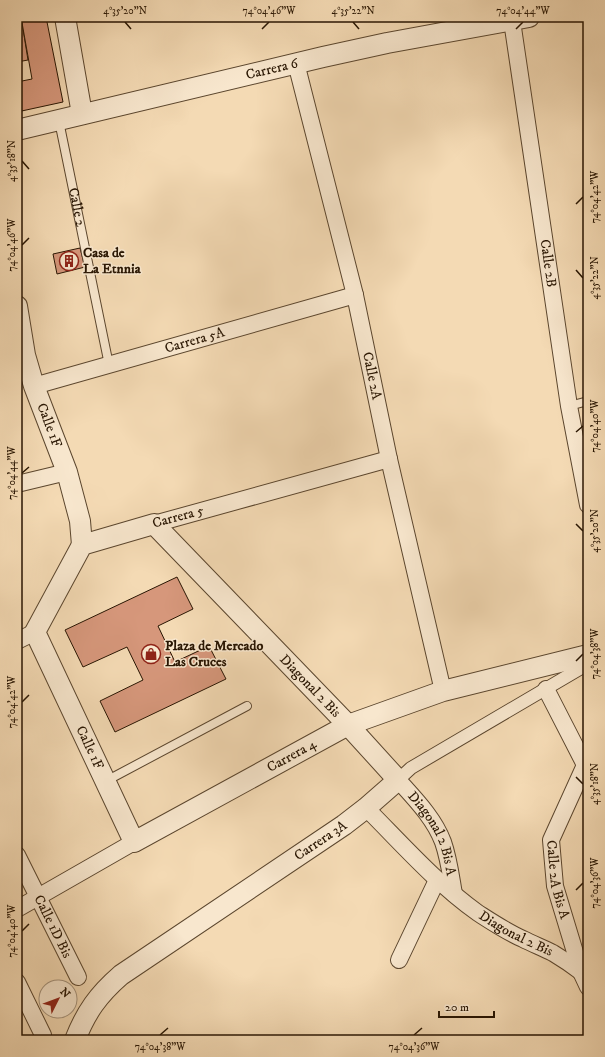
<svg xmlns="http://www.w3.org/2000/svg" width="605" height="1057" font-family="'IM FELL DW Pica',serif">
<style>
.building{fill:#d6977b;stroke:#281502}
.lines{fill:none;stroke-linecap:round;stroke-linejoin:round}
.service-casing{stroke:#5b462e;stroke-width:10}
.pedestrian-casing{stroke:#5b462e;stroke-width:14}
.minor-casing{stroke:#5b462e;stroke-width:18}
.tertiary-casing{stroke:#5b462e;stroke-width:22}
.service{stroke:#f8e7ce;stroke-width:8}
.pedestrian{stroke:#f8e7ce;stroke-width:12}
.minor{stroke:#f8e7ce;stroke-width:16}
.tertiary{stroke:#f8e7ce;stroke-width:20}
.ticks{fill:none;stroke:#281502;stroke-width:1.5}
.labels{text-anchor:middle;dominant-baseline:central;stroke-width:3;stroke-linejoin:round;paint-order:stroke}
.street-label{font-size:14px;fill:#281502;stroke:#f8e7ce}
.poi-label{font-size:14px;font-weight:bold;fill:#281502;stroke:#f8e7ce;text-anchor:start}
.neatline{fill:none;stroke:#281502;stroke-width:1.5}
.ticks-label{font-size:10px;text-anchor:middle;fill:#281502}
</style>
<rect width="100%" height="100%" fill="#f4dab4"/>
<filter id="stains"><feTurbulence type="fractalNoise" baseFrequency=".005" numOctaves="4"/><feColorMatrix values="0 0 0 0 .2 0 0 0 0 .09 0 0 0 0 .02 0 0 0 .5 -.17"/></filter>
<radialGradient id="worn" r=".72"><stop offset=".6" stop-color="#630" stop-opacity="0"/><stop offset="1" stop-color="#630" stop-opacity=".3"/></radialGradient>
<g class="building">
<path d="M 17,17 L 21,17 L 28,60 L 17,62 Z"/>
<path d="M 21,17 L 46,17 L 63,102 L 17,112 L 17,82 L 32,79 Z"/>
<path d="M 80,248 L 85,267 L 57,274 L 53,254 Z"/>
<path d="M 177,577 L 193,609 L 158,626 L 175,662 L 209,646 L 226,679 L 115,732 L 100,701 L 143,680 L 127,647 L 83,667 L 65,630 Z"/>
</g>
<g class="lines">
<g class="service-casing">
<g id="service">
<path id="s1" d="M 59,121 L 109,365"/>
<path d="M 569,406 L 588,401"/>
<path d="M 106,781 L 247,706"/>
</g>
</g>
<g class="pedestrian-casing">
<path id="pedestrian" d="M 398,780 L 411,768 L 588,664"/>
</g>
<g class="minor-casing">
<g id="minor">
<path id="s2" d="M 512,21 L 569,406 L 588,505"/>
<path id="s3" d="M 296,63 L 355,295 L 389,459 L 443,691"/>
<path id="s4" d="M 34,386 L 355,295"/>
<path d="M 17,484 L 67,472"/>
<path d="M 154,524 L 389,459"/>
<path d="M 17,641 L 35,632"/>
<path id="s5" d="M 546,689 L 585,765 L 551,840 L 555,886 L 581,972 L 588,987"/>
<path id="s6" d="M 398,780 C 415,799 434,818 443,842 C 449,859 451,877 454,894"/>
<path id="s7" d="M 366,808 C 402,844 436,883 478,913 C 492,922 507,932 523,939 C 533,944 543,948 553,953 C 563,959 572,965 581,972"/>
<path id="s8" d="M 17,855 L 78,977"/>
<path d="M 17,909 L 134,842"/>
<path d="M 399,960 L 437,880"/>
<path d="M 17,982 L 43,1035"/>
</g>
</g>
<g class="tertiary-casing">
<g id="tertiary">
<path d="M 65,17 L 82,114"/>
<path id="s9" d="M 17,130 L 323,57 L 387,43 L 529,17"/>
<path id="s10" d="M 17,306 L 25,355 L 34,386 L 67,472 L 80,521 L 82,545"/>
<path id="s11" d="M 75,1040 C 86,1012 98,995 121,975 L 344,825 L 366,808 L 398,780 L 348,725 L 154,524 L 82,545 L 35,632 L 134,842 L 348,725 L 443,691 L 588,655"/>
</g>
</g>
<use href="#service" class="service"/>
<use href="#pedestrian" class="pedestrian"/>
<use href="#minor" class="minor"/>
<use href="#tertiary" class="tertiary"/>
</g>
<path class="ticks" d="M 125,22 L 131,29M 353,22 L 359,29M 262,29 L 269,22M 516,29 L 523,22M 22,161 L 29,169M 576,204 L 583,197M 22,245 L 29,238M 576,270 L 583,278M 576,432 L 583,426M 22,473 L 29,467M 576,524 L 583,531M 576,661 L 583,654M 22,702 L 29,695M 576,777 L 583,784M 576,890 L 583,883M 22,931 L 29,924M 160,1035 L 168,1028M 414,1035 L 422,1028"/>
<defs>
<g id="building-ring" transform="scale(1)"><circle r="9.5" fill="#f8e7ce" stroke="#8f2418" stroke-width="1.5"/><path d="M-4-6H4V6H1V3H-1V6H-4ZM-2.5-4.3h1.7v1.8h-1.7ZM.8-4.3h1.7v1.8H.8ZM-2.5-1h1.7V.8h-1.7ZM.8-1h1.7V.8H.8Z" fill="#8f2418"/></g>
<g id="shop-ring" transform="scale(1)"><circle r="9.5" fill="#f8e7ce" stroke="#8f2418" stroke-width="1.5"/><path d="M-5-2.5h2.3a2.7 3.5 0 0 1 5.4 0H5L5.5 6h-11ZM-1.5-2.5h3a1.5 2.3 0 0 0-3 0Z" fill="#8f2418"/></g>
</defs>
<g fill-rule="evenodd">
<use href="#building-ring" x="69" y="261"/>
<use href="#shop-ring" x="151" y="654"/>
</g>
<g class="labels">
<g class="street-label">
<text stroke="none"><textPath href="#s9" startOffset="262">Carrera 6</textPath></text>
<text stroke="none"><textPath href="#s1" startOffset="88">Calle 2</textPath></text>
<text stroke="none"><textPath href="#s2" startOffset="245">Calle 2B</textPath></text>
<text stroke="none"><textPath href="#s4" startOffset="167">Carrera 5A</textPath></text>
<text stroke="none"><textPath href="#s3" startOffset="322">Calle 2A</textPath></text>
<text stroke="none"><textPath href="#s10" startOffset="124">Calle 1F</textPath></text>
<text transform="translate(178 517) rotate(-15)">Carrera 5</text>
<text transform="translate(310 686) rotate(46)">Diagonal 2 Bis</text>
<text stroke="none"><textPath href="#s11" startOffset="1075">Calle 1F</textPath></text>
<text stroke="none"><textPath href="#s11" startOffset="1359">Carrera 4</textPath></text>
<text stroke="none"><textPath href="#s6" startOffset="65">Diagonal 2 Bis A</textPath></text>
<text stroke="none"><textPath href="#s11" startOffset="321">Carrera 3A</textPath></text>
<text stroke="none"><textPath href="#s5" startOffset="208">Calle 2A Bis A</textPath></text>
<text stroke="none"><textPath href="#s8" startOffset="80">Calle 1D Bis</textPath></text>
<text stroke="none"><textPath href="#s7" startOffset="197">Diagonal 2 Bis</textPath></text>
</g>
<g class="poi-label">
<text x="83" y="253">Casa de<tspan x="83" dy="16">La Etnnia</tspan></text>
<text x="165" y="646">Plaza de Mercado<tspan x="165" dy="16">Las Cruces</tspan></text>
</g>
</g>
<rect width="605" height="1057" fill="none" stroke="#f4dab4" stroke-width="44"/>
<g transform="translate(58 999) rotate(48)"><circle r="19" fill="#f8e7ce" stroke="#a5937c"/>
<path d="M0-3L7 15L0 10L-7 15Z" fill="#8f2418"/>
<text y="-6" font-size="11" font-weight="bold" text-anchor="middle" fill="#281502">N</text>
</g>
<path d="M439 1011v6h55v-6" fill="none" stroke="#281502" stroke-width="2"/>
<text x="445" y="1011" font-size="12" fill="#281502" stroke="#f8e7ce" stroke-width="3" paint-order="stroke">20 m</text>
<rect x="22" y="22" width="561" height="1013" class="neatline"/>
<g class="ticks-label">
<text x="125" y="14">4°35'20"N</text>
<text x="269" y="14">74°04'46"W</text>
<text x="353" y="14">4°35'22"N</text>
<text x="523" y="14">74°04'44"W</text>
<text transform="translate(11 161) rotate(-90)" y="4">4°35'18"N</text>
<text transform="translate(594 197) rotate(-90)" y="4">74°04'42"W</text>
<text transform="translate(11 245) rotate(-90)" y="4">74°04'46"W</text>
<text transform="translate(594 278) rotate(-90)" y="4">4°35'22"N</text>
<text transform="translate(594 426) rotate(-90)" y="4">74°04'40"W</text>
<text transform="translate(11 473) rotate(-90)" y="4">74°04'44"W</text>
<text transform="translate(594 531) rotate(-90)" y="4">4°35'20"N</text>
<text transform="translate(594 654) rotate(-90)" y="4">74°04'38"W</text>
<text transform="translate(11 702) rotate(-90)" y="4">74°04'42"W</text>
<text transform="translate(594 784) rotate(-90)" y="4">4°35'18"N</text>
<text transform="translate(594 883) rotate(-90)" y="4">74°04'36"W</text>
<text transform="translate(11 931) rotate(-90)" y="4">74°04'40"W</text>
<text x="160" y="1050">74°04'38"W</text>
<text x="414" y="1050">74°04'36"W</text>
</g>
<rect width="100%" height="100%" filter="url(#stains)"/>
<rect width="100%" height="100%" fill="url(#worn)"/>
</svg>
